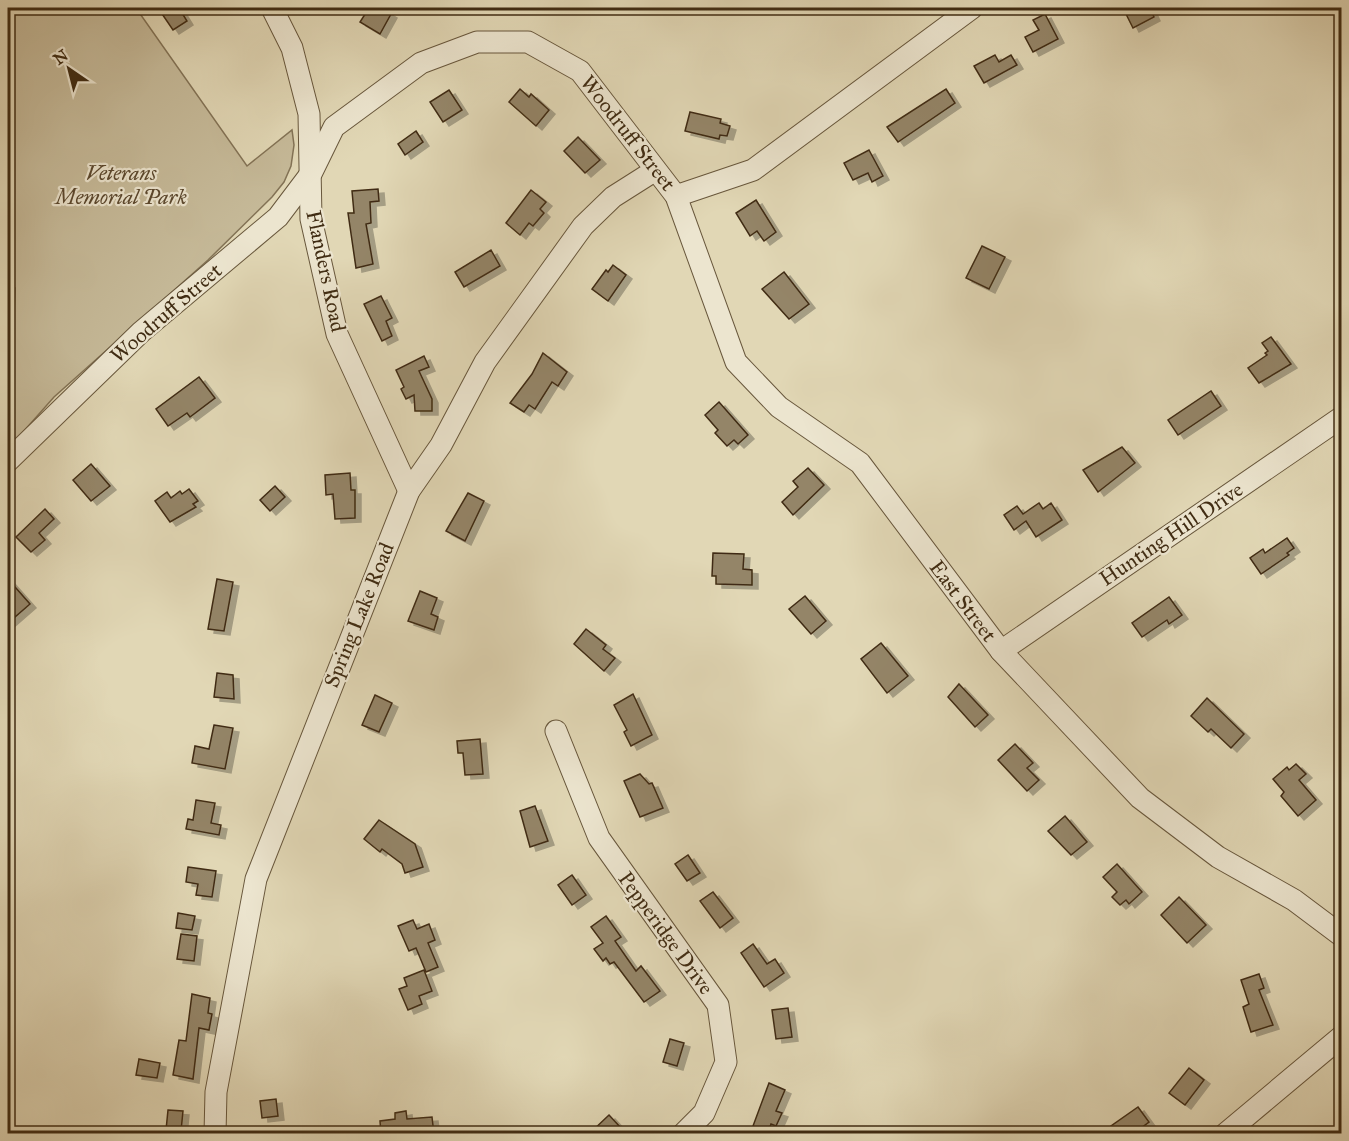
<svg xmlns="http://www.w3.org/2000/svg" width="1349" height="1141" font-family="'IM FELL Great Primer',serif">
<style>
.green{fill:#c6ba99;stroke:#837356;stroke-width:1.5}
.water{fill:#aa9d7e;stroke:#807053;stroke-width:1.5}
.building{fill:#948567;stroke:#402c13;stroke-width:1.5;filter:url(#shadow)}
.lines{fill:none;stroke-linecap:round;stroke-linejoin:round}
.minor-casing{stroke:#68573c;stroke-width:23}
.minor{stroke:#ece5cf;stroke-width:21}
.labels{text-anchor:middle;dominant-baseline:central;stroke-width:4.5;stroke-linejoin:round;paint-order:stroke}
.street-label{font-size:21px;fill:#402c13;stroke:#ece5cf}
.park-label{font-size:21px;font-style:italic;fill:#5b482e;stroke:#ece5cf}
</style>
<defs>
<filter id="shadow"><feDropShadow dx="6" dy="4" stdDeviation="0" flood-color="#0004"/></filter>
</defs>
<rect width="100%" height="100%" fill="#e1d7b5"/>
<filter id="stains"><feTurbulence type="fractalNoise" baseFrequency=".00333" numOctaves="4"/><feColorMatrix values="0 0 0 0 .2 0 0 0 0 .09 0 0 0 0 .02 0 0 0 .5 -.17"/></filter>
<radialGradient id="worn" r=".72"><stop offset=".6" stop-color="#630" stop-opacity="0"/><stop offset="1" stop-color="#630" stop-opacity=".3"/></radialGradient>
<path class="green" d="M 8,8 L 136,8 L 247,166 L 292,130 L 294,145 L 291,166 L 284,182 L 272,197 L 208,260 L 54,397 L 8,449 Z"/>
<path class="water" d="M 8,288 L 15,288 L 14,314 L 8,314 Z"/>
<g class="building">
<path d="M 158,8 L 179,8 L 187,21 L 173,30 Z"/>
<path d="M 369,8 L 381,8 L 391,14 L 380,34 L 360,22 Z"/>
<path d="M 1123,8 L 1150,8 L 1154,17 L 1133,28 Z"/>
<path d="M 1045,14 L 1058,39 L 1033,52 L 1025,37 L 1039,30 L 1033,20 Z"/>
<path d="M 995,55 L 999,62 L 1011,55 L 1017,65 L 984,83 L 974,66 Z"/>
<path d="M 520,89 L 529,97 L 531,94 L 549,110 L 536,126 L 509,102 Z"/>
<path d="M 946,89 L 955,103 L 898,142 L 887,127 Z"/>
<path d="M 449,90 L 462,110 L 443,122 L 430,102 Z"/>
<path d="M 690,112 L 721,119 L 720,123 L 730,126 L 727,136 L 720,135 L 719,139 L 685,131 Z"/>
<path d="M 416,131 L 423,142 L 405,155 L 398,144 Z"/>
<path d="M 578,137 L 600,160 L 585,173 L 564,151 Z"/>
<path d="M 869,150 L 883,176 L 872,182 L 868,173 L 853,180 L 844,163 Z"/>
<path d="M 378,189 L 379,201 L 370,202 L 371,223 L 366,224 L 373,264 L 356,268 L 348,213 L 354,213 L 352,191 Z"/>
<path d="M 531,190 L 546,202 L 540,209 L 544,213 L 533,226 L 529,223 L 520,235 L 506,223 Z"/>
<path d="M 756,200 L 776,232 L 764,241 L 757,231 L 750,236 L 736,213 Z"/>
<path d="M 982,246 L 1005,257 L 989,289 L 966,278 Z"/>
<path d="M 491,250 L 500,266 L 464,287 L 455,272 Z"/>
<path d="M 613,265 L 626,275 L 608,301 L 592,289 L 606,270 L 608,272 Z"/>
<path d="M 784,272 L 809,304 L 789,319 L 762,289 Z"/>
<path d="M 381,296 L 392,318 L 386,321 L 392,336 L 382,341 L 364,304 Z"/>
<path d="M 1271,337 L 1291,364 L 1259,383 L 1248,368 L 1267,355 L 1265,353 L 1268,351 L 1262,343 Z"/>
<path d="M 543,353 L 567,372 L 558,386 L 552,382 L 535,409 L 529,405 L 524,412 L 510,403 L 532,374 Z"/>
<path d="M 424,356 L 429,367 L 419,371 L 432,399 L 432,411 L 415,411 L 414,395 L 406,399 L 401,389 L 404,387 L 396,370 Z"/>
<path d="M 199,377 L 215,398 L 190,417 L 187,413 L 168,426 L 156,409 Z"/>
<path d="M 1211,391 L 1221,406 L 1178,435 L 1168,420 Z"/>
<path d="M 719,402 L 748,435 L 738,444 L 734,440 L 727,446 L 715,433 L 718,430 L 705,415 Z"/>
<path d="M 1122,447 L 1135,463 L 1098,492 L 1083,470 Z"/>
<path d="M 91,464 L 110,486 L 91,501 L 73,480 Z"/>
<path d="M 808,468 L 824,485 L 793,515 L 782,502 L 798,487 L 793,481 Z"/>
<path d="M 350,473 L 351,490 L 355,490 L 355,518 L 335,519 L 333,494 L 326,495 L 325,475 Z"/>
<path d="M 275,486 L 285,497 L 270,511 L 260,500 Z"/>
<path d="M 189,489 L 198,501 L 193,504 L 196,507 L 170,522 L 155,501 L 167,492 L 171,498 L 180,491 L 182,494 Z"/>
<path d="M 468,493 L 484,501 L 465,541 L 446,531 Z"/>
<path d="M 1039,503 L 1043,509 L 1051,503 L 1062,520 L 1036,537 L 1026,521 L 1014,530 L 1004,515 L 1017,506 L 1023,514 Z"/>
<path d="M 45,509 L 54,519 L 39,533 L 45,540 L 31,552 L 16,537 Z"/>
<path d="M 1287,538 L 1294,548 L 1287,553 L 1289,555 L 1261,574 L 1250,558 L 1263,549 L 1265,553 Z"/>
<path d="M 713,553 L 744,554 L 743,569 L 752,570 L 752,585 L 716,584 L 716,576 L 712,576 Z"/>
<path d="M 8,579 L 30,604 L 8,623 Z"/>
<path d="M 217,579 L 233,582 L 224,631 L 208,629 Z"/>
<path d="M 420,591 L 437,598 L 431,614 L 438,617 L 434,630 L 408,621 Z"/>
<path d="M 805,596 L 826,621 L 811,634 L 789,609 Z"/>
<path d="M 1169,597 L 1182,615 L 1169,624 L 1167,620 L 1142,637 L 1132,623 Z"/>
<path d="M 586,629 L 606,645 L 603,649 L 615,658 L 604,671 L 574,644 Z"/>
<path d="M 881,643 L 908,676 L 887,693 L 861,659 Z"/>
<path d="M 217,673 L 233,675 L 234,699 L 214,697 Z"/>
<path d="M 959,684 L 988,715 L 975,727 L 948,697 Z"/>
<path d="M 633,694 L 652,735 L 631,746 L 624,732 L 627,730 L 614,705 Z"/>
<path d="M 375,695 L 392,703 L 379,732 L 362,725 Z"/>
<path d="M 1207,698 L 1244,734 L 1231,748 L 1211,729 L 1208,732 L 1191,716 Z"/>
<path d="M 214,725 L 233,728 L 225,769 L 192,763 L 195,746 L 209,749 Z"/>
<path d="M 480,739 L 483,774 L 465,775 L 463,753 L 458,753 L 457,741 Z"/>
<path d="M 1015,744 L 1033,763 L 1027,768 L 1039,780 L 1027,791 L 998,760 Z"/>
<path d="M 1296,764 L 1306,774 L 1299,780 L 1316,800 L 1298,816 L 1281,796 L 1284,792 L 1273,779 L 1287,767 L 1289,770 Z"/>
<path d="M 640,774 L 649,784 L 652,783 L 663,808 L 640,817 L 624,781 Z"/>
<path d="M 196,800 L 215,803 L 211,823 L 221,825 L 219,835 L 186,829 L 188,819 L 193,820 Z"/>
<path d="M 535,806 L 548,841 L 530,847 L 520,811 Z"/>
<path d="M 1065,816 L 1087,842 L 1071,855 L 1048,831 Z"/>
<path d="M 379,820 L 415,844 L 423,867 L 405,873 L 402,864 L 382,849 L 380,852 L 364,839 Z"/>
<path d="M 688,855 L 700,873 L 687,881 L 675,864 Z"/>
<path d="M 1117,864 L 1142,892 L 1129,904 L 1126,900 L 1120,905 L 1112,897 L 1117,892 L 1103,877 Z"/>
<path d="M 188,867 L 216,871 L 212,897 L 196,895 L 198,884 L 186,882 Z"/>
<path d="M 572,875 L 586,895 L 572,905 L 558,885 Z"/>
<path d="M 713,892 L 733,918 L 720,928 L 700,901 Z"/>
<path d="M 1179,897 L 1206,925 L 1187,943 L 1161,915 Z"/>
<path d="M 178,913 L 195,916 L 192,930 L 176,928 Z"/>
<path d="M 606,916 L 621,937 L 615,941 L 636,971 L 641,966 L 660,991 L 644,1002 L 614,962 L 610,964 L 606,958 L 603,961 L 594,949 L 603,943 L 591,927 Z"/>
<path d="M 413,920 L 417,929 L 429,924 L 435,940 L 428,943 L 438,967 L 426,972 L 416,948 L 409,951 L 398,926 Z"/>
<path d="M 181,934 L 197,936 L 194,961 L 177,959 Z"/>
<path d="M 753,944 L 767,964 L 775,959 L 784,973 L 764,987 L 741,953 Z"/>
<path d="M 424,970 L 432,991 L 419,996 L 422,1004 L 408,1010 L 399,989 L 407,986 L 404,978 Z"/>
<path d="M 1259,974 L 1264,988 L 1259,990 L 1273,1025 L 1251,1032 L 1243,1007 L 1249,1004 L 1241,980 Z"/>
<path d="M 192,994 L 210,998 L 208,1013 L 212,1014 L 209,1030 L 199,1028 L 193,1079 L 173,1075 L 179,1040 L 186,1041 Z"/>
<path d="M 788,1008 L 792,1037 L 776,1039 L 772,1010 Z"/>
<path d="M 670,1039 L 684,1043 L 677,1066 L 663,1062 Z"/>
<path d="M 139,1059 L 160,1063 L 157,1078 L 136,1075 Z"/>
<path d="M 1189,1068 L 1204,1080 L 1185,1105 L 1169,1093 Z"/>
<path d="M 769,1083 L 785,1090 L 776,1111 L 782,1113 L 776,1126 L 771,1124 L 768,1133 L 753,1126 Z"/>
<path d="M 276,1099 L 278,1116 L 262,1118 L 260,1101 Z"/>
<path d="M 1138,1107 L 1149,1122 L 1133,1134 L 1116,1134 L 1111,1126 Z"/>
<path d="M 168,1110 L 183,1111 L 181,1131 L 166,1130 Z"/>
<path d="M 406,1111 L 407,1119 L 432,1117 L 434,1134 L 381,1134 L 380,1121 L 395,1119 L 395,1113 Z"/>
<path d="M 609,1115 L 621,1128 L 615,1134 L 589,1134 Z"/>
</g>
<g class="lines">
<g class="minor-casing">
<g id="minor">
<path d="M 272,8 L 292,48 L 309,114 L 311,219 L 337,334 L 409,491"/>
<path d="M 676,196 L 753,170 L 972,8"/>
<path d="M 8,461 L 141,332 L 278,217 L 312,172 L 334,127 L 421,63 L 477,42 L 528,42 L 580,71 L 676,196 L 736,362 L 779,407 L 860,463 L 1001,651 L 1140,798 L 1218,857 L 1294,900 L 1342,936"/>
<path d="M 1001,651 L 1342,417"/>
<path d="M 556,731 L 599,838 L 718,1005 L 726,1062 L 704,1113 L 683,1134"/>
<path d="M 215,1134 L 216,1092 L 256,879 L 409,491 L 441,445 L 485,362 L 583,226 L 613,197 L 654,171"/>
<path d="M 1225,1134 L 1342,1036"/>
</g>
</g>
<use href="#minor" class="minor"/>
</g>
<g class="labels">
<g class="street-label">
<text transform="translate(628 133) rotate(52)">Woodruff Street</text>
<text transform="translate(326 271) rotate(78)">Flanders Road</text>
<text transform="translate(166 313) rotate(-41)">Woodruff Street</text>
<text transform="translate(1171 534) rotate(-34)">Hunting Hill Drive</text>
<text transform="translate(963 601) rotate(53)">East Street</text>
<text transform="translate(359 615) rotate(-68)">Spring Lake Road</text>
<text transform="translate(666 933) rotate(54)">Pepperidge Drive</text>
</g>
<g class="park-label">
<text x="121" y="173">Veterans<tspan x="121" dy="24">Memorial Park</tspan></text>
</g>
</g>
<rect width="1349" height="1141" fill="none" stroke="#e1d7b5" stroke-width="30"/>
<rect x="9" y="9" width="1331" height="1123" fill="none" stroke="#402c13" stroke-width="3"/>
<rect x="15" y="15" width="1319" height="1111" fill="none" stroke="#402c13" stroke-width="1.5"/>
<g transform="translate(69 69) rotate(325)" stroke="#ece5cf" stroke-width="4.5" paint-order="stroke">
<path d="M0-4.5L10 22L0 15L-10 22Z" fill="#402c13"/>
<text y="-9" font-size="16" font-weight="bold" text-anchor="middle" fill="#402c13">N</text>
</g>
<rect width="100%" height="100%" filter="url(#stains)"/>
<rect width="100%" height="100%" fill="url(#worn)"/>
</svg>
